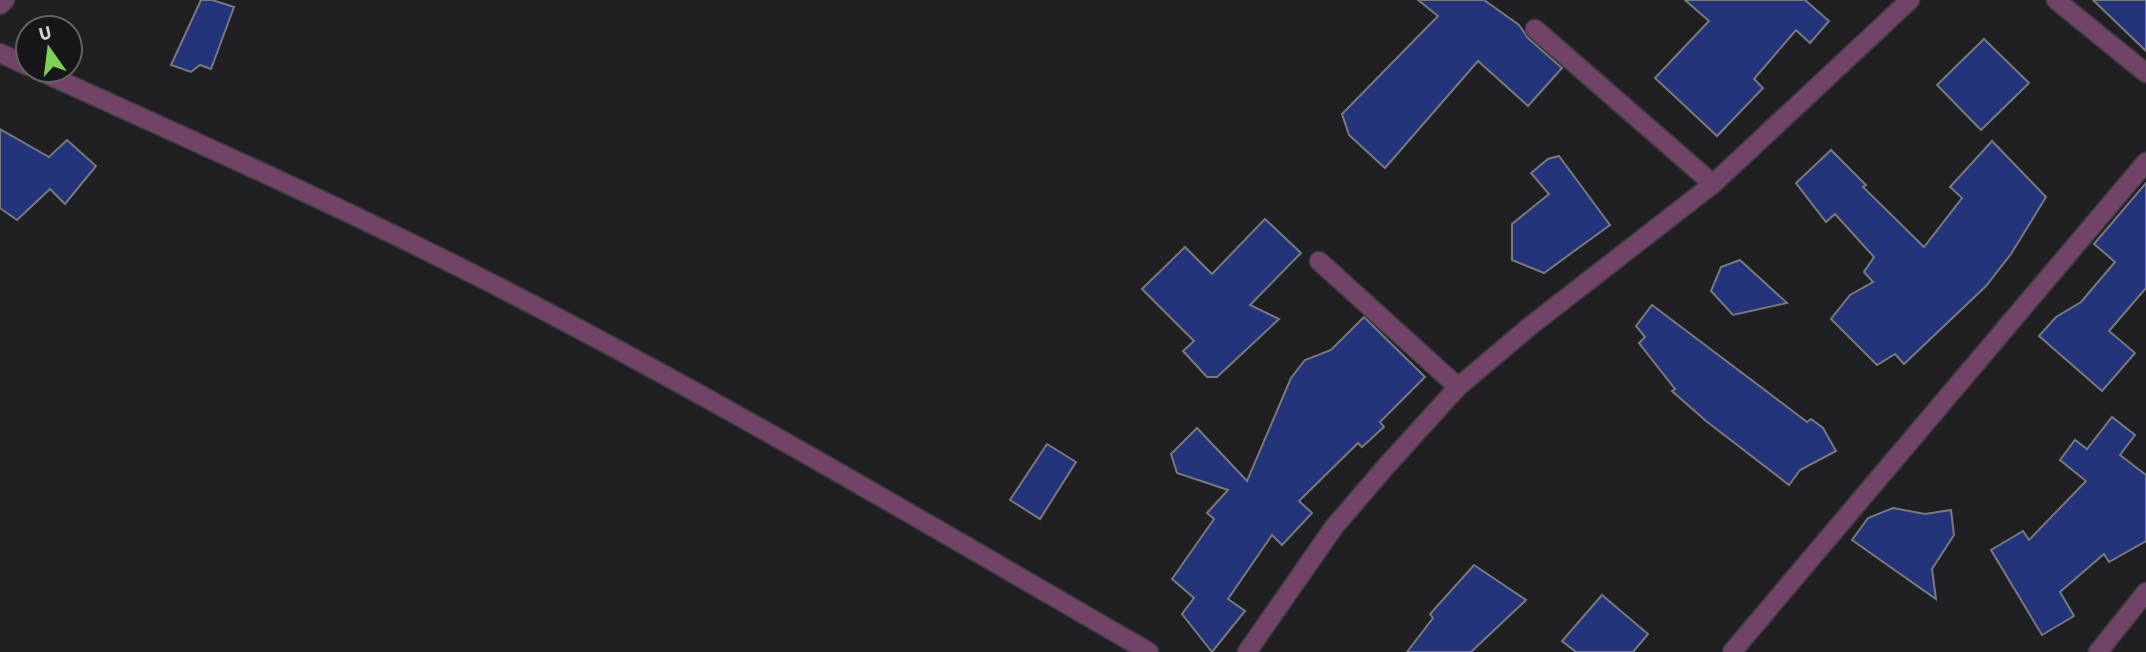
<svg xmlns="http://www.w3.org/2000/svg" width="2146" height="652" font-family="'Source Sans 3',sans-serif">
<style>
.building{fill:#23347a;stroke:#77797c;stroke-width:2}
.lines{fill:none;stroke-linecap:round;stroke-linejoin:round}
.minor-casing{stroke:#3d3c3e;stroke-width:21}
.minor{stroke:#714367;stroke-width:18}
</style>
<rect width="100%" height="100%" fill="#201f22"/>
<g class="building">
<path d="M 201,0 L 212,0 L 234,7 L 211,69 L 200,65 L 191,72 L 171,65 Z"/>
<path d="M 1418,0 L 1484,0 L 1519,25 L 1528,38 L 1562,68 L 1528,106 L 1478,61 L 1385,168 L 1349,135 L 1342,114 L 1438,16 Z"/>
<path d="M 1685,0 L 1805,0 L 1829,21 L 1810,43 L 1796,30 L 1754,79 L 1763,88 L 1717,136 L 1655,78 L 1709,21 Z"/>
<path d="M 2093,0 L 2146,0 L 2146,51 Z"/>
<path d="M 1984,39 L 2029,83 L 1981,130 L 1937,85 Z"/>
<path d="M 0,129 L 49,157 L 67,140 L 96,166 L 65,204 L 50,189 L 17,220 L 0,208 Z"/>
<path d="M 1992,141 L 2046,197 L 2011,254 L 1986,286 L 1904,364 L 1895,354 L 1877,365 L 1831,319 L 1850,295 L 1873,282 L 1864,272 L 1874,257 L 1835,214 L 1826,222 L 1796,183 L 1831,150 L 1866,185 L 1863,187 L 1924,247 L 1962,198 L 1950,187 Z"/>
<path d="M 1559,156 L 1610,225 L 1544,273 L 1512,260 L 1512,224 L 1549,194 L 1531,173 L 1548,159 Z"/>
<path d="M 2146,183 L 2146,288 L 2109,331 L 2135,353 L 2102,391 L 2039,336 L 2056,317 L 2081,302 L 2115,262 L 2094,244 Z"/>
<path d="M 1265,219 L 1301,253 L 1250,305 L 1279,319 L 1217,377 L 1207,377 L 1183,351 L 1194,341 L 1142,289 L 1185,247 L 1212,274 Z"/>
<path d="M 1740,260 L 1787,303 L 1733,315 L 1711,291 L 1721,267 Z"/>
<path d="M 1652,305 L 1807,422 L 1811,419 L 1823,428 L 1836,451 L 1800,470 L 1789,485 L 1706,421 L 1672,391 L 1675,389 L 1639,343 L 1645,337 L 1636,326 Z"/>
<path d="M 1364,317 L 1425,377 L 1380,422 L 1384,427 L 1362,447 L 1358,443 L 1299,501 L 1312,513 L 1282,545 L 1272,535 L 1228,599 L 1245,611 L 1212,652 L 1182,614 L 1194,598 L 1172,579 L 1214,519 L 1207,513 L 1228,490 L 1177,473 L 1171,454 L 1197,428 L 1247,481 L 1291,378 L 1305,360 L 1331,350 Z"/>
<path d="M 2112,417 L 2135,435 L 2120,455 L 2146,475 L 2146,541 L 2109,562 L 2104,554 L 2060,592 L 2074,616 L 2042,635 L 1991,550 L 2023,531 L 2029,540 L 2086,481 L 2060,460 L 2075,440 L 2087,449 Z"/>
<path d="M 1047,444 L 1076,462 L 1040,519 L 1010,500 Z"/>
<path d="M 1893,508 L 1925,514 L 1951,510 L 1954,535 L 1932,569 L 1936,599 L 1852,540 L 1868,518 Z"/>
<path d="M 1474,565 L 1526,600 L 1471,652 L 1407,652 L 1433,618 L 1430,614 Z"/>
<path d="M 1602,595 L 1648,634 L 1633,652 L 1576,652 L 1562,641 Z"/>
</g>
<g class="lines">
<g class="minor-casing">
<g id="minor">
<path d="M 2056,0 L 2146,73"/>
<path d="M 0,5 L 5,0"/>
<path d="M 1535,29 L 1713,184"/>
<path d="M 0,53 L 28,66"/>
<path d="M 37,70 C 185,137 333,203 477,276 C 706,392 927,524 1149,652"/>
<path d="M 1319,261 L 1458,387"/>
<path d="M 1247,652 L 1334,527 L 1389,463 L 1458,387 L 1529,327 L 1713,184 L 1910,0"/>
<path d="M 1732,652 L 2146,162"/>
<path d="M 2098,652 L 2146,592"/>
</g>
</g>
<use href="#minor" class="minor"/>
</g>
<g transform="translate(49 49) rotate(346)"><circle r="33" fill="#171619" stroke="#626164" stroke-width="2"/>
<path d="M0-5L12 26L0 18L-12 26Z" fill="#7dd154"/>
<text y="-10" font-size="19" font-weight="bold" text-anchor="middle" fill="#d3d2d4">U</text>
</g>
</svg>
